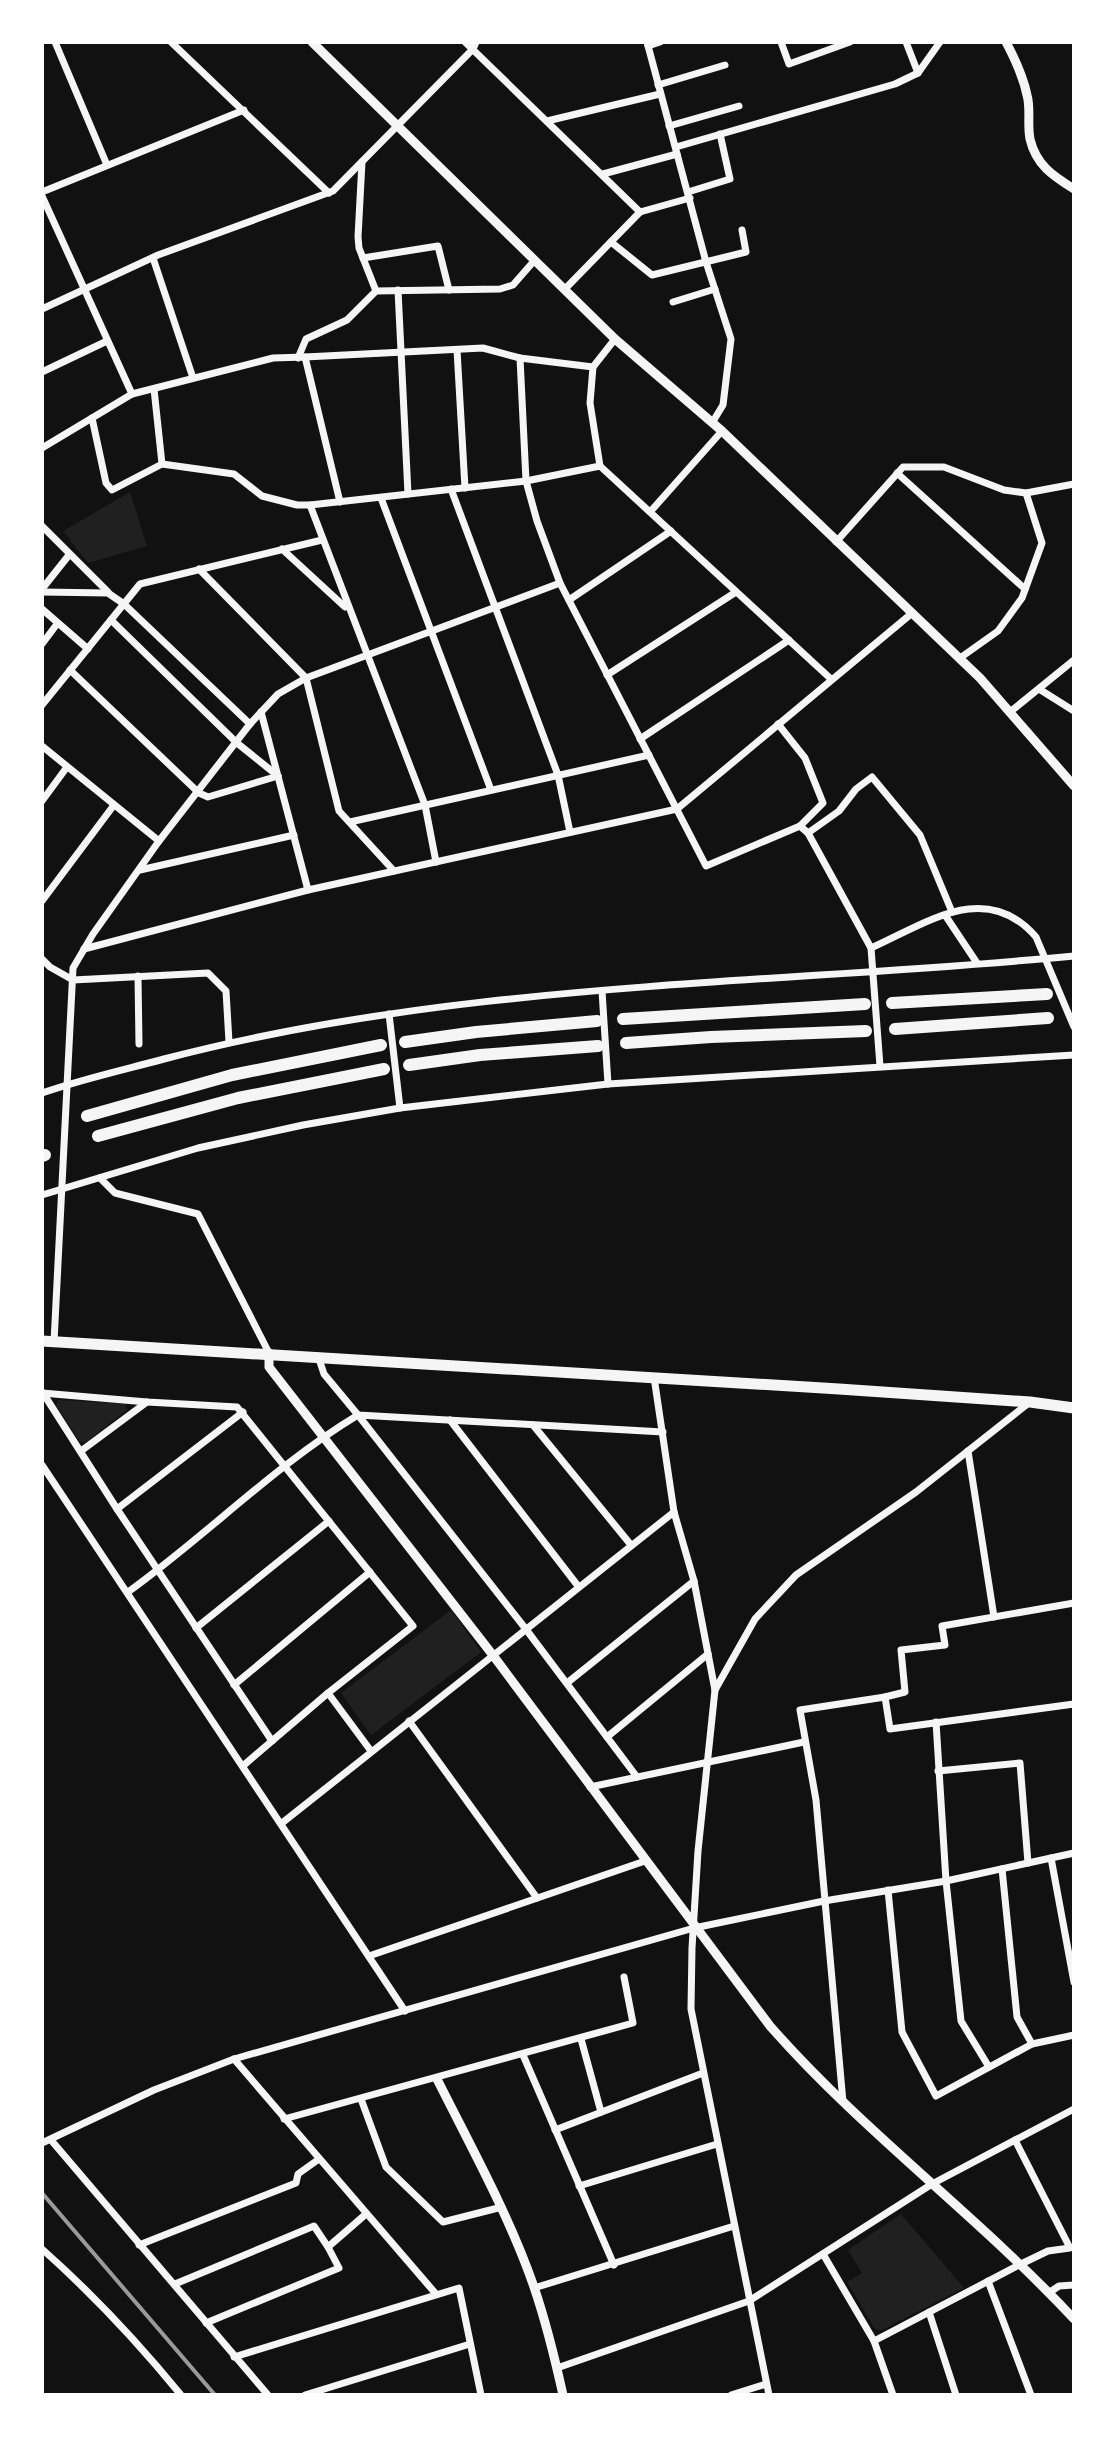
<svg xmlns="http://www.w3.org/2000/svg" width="1116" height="2437" font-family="'IBM Plex Serif',serif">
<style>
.green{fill:#202020}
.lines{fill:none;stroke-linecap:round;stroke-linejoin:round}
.minor{stroke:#f5f5f5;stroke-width:7}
.tertiary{stroke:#f5f5f5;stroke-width:9}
.primary{stroke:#f5f5f5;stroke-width:11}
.motorway{stroke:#f5f5f5;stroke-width:12}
.rail{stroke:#9a9a9a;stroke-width:4}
</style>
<rect width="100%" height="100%" fill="#111"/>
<g class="green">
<path d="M 130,492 L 147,546 L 88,563 L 63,531 Z"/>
<path d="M 59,1400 L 125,1404 L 127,1410 L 86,1442 L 80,1442 L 56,1405 Z"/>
<path d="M 451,1610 L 481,1652 L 371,1735 L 341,1693 Z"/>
<path d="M 901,2214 L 964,2288 L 882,2330 L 875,2329 L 847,2282 L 862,2273 L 848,2250 Z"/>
</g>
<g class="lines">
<g class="minor">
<path d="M 55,42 L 107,165"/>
<path d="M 171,42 L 329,193"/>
<path d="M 465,42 L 640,212"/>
<path d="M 647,42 L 706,262 L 731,339 L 723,405 L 712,423"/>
<path d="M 781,42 L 789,64 L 850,42"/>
<path d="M 906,42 L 918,73"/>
<path d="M 648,46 L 660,42"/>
<path d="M 658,85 L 725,65"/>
<path d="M 547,121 L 660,94"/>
<path d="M 669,126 L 739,106"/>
<path d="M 676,147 L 895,84 L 918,73 L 940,42"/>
<path d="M 362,162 L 358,237 L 359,248 L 376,291"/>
<path d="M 603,174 L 677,154"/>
<path d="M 42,192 L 244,110"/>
<path d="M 688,192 L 730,179 L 720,134"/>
<path d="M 42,196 L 132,394"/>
<path d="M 611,242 L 652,275 L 746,252 L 742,230"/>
<path d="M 153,258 L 193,378"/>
<path d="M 363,258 L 438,246 L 449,290"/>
<path d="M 565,289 L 640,212 L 690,198"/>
<path d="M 398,290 L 408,494"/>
<path d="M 673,302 L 715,289"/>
<path d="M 42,309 L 158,255 L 333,191 L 473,49 L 476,42"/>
<path d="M 615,339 L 593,367 L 590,403 L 600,466 L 831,679"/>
<path d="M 457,350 L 465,488"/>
<path d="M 305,357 L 483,348 L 520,358 L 593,367"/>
<path d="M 298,358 L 306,339 L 347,320 L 376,291 L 500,289 L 513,285 L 534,261"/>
<path d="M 520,358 L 526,481 L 537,521 L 560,583 L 706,866 L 800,826 L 808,833 L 871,948 L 880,1066"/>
<path d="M 42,372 L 107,341"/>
<path d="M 154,389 L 162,464"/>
<path d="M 92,418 L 106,483 L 112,490 L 162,464 L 234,474 L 262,496 L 297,505 L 310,505 L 526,481 L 600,466"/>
<path d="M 42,448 L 132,394 L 273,358 L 305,357 L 340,502"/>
<path d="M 897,473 L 1025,589"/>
<path d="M 451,489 L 558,775 L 570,832"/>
<path d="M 381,498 L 491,790"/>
<path d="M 310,505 L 425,805 L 436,862"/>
<path d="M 650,512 L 722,431"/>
<path d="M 42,526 L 108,592"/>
<path d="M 836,542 L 903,467 L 944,467 L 1004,490 L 1026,493 L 1074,484"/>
<path d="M 282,549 L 345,607"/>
<path d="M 199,569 L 306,678 L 339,811 L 394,871"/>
<path d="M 42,589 L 69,555"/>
<path d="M 42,592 L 108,593 L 124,604 L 250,724"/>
<path d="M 569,600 L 671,531"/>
<path d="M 42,609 L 88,649"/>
<path d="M 111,620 L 237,743 L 278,776"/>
<path d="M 42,644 L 57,624"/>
<path d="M 960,658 L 998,631 L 1022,598 L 1042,543 L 1026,493"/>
<path d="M 70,670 L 199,793 L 208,797 L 278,776"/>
<path d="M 607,675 L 736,592"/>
<path d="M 1039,689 L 1074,711"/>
<path d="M 42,705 L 140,584 L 322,540"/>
<path d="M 261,712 L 308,890"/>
<path d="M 1010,712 L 1074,660"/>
<path d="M 778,724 L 805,758 L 823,803 L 800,826"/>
<path d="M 640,739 L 789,640"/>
<path d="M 42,746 L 159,841"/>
<path d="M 42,801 L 67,767"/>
<path d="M 350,822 L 649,755"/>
<path d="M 808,833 L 839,811 L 856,789 L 872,777 L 920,835 L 952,912"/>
<path d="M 140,870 L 294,835"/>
<path d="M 42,901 L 114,805"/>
<path d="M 945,915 L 977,963"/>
<path d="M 871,948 C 927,923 986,879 1036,937 L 1074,1027"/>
<path d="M 84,949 L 308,890 L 677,809 L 911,614"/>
<path d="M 42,959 L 50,967 L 73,980 L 208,973 L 226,991 L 229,1042"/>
<path d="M 138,976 L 139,1044"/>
<path d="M 602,991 L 608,1084"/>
<path d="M 389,1014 L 400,1108"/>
<path d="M 42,1093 C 82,1079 123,1070 164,1059 C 461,981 770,985 1074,956"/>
<path d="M 100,1178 L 115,1193 L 198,1214 L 269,1353"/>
<path d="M 42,1195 L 198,1148 L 303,1125 L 400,1108 L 608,1084 L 1074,1055"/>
<path d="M 54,1342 L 73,968 L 93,934 L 159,841 L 250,724 L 278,694 L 306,678 L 560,583"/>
<path d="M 318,1356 L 324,1374 L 358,1415 L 663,1432"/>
<path d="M 654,1377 L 674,1512 L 694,1581 L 715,1690 L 698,1851 L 692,1948 L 691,2009 L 769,2395"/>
<path d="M 42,1393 L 147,1402 L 237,1407 L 413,1626 L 328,1693 L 244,1765"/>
<path d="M 43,1393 L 117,1509 L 272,1741"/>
<path d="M 450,1420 L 578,1586"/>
<path d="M 533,1425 L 631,1545"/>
<path d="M 81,1451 L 147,1402"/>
<path d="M 968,1451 L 994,1617"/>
<path d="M 42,1465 L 405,2011"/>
<path d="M 117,1509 L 243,1412"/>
<path d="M 128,1592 C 206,1536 275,1465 358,1415 L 525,1628 L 637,1777"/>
<path d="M 1074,1603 L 942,1626 L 945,1645 L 901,1650 L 905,1692 L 885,1697 L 890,1729 L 1074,1704"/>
<path d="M 196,1628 L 329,1521"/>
<path d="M 567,1683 L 694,1581"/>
<path d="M 234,1685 L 370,1572"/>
<path d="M 715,1690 L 755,1619 L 796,1575 L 916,1492 L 1030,1402"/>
<path d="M 328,1693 L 371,1751"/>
<path d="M 409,1721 L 537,1898"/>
<path d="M 936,1722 L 946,1881 L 961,2021 L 989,2067"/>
<path d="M 607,1737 L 708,1654"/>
<path d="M 938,1771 L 1020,1763 L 1028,1863"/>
<path d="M 590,1787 L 804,1742"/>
<path d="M 282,1823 L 674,1512"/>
<path d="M 1051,1858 L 1074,1982"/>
<path d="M 1002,1869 L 1017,2017 L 1032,2044"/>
<path d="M 888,1890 L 902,2032 L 936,2096 L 1032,2044 L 1074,2035"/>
<path d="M 369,1956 L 645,1861"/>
<path d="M 581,2039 L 601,2112"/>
<path d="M 523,2055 L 614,2265"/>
<path d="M 234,2059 L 436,2294"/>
<path d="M 361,2099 L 386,2167 L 443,2222 L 502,2207"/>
<path d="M 843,2102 L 816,1800 L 800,1710 L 885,1697"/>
<path d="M 284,2119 L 633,2023 L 624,1977"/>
<path d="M 555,2130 L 703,2073"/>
<path d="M 51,2140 L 268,2395"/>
<path d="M 42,2143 L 154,2090 L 234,2059 L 694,1928 L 824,1901 L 946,1881 L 1074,1853"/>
<path d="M 579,2186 L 717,2144"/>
<path d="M 139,2245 L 296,2183 L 298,2174 L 319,2159"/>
<path d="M 42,2249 C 95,2296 136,2340 181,2395"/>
<path d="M 823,2254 L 874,2341 L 893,2395"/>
<path d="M 988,2281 L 1031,2395"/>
<path d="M 175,2284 L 314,2226 L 328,2247"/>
<path d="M 534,2288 L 734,2226"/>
<path d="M 1050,2292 L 1059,2286 L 1074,2285"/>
<path d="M 929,2312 L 956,2395"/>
<path d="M 206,2323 L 339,2268 L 328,2247 L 366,2214"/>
<path d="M 874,2341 L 1021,2264 L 1048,2251 L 1070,2248 L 1015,2140"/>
<path d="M 234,2357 L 459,2288 L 481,2395"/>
<path d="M 557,2368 L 749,2301 L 932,2184 L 1074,2109"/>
<path d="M 305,2395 L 470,2344"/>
<path d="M 731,2395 L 766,2384"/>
</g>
<g class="tertiary">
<path d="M 312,42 L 615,339 L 722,431 L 980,678 L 1074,786"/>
<path d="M 1006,42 C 1015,59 1023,76 1027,95 C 1031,109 1027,124 1030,139 C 1036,165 1053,176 1074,189"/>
<path d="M 269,1353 L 269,1367 L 492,1654 L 770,2026 C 863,2132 978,2216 1074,2319"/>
<path d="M 437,2079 C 471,2147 509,2215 534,2287 C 546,2322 555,2359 563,2395"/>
</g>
<path class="primary" d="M 42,1341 L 839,1389 L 1030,1402 L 1074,1408"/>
<g class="motorway">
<path d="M 892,1003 L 1047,994"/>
<path d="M 623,1019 L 865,1004"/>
<path d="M 895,1029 L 1048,1018"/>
<path d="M 405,1042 L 476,1032 L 597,1021"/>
<path d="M 626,1043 L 711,1037 L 866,1031"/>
<path d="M 409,1065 L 480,1055 L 598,1046"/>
<path d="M 87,1116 L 232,1075 L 381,1045"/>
<path d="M 98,1136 L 238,1098 L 384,1069"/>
<path d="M 42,1156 L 45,1155"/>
</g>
<path class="rail" d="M 42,2193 L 215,2395"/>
</g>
<rect width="1116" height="2437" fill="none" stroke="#ffffff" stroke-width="88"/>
</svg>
